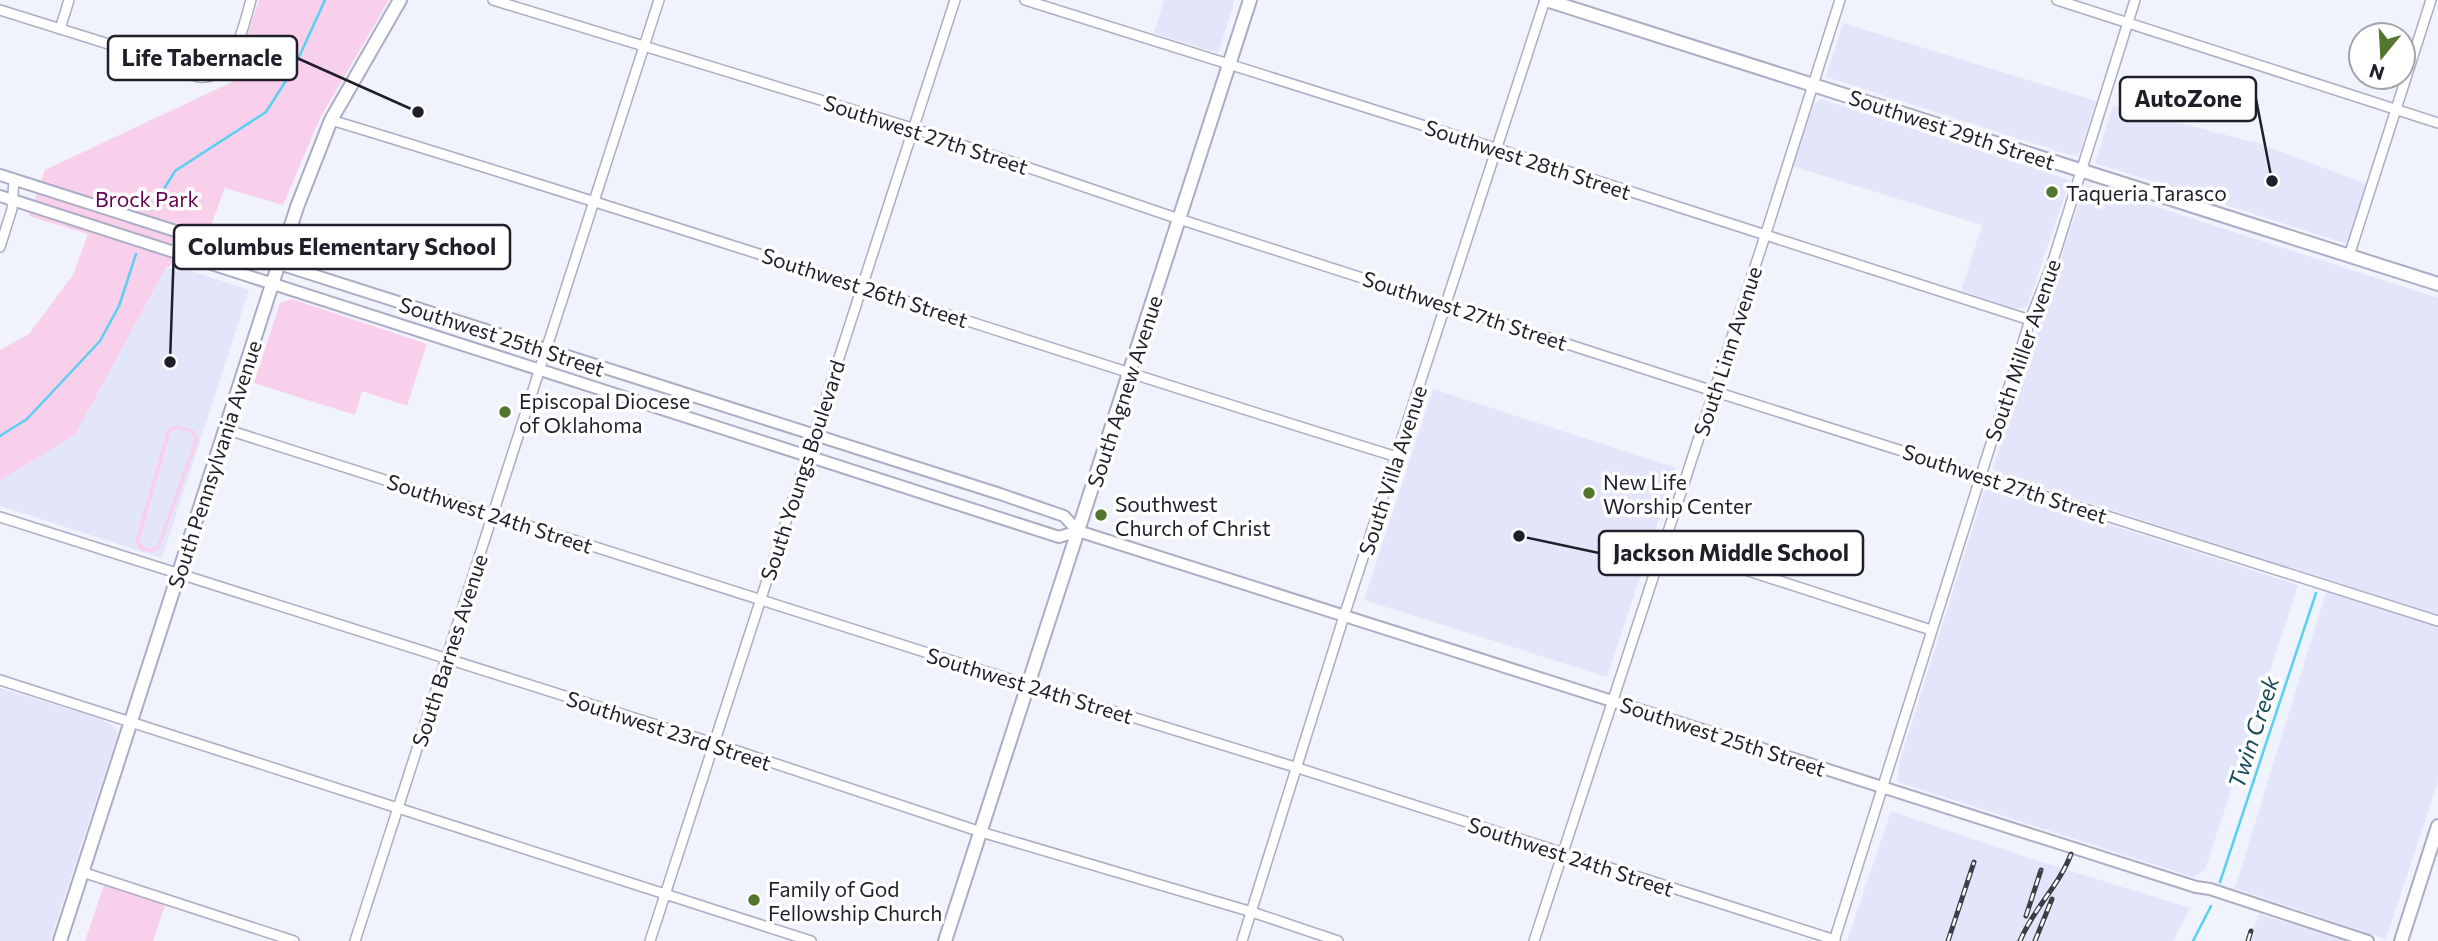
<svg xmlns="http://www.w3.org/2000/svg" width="2438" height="941" font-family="Commissioner,sans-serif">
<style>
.built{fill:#e3e6fa}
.green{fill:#f9d0ec;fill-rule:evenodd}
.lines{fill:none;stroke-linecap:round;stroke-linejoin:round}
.stream{stroke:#57d0f2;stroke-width:2.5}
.minor-casing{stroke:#aaadc5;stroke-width:12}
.tertiary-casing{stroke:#aaadc5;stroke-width:14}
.secondary-casing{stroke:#aaadc5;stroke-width:16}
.minor{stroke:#fff;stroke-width:9}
.tertiary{stroke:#fff;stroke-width:10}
.secondary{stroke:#fff;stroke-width:12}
.rail-casing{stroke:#3c3d47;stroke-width:5}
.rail{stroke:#fff;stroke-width:2.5;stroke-dasharray:8;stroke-linecap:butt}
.poi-dot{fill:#53762e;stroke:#fff;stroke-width:2.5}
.labels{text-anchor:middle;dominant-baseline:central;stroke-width:7;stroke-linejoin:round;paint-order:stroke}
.street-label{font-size:21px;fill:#1e1f28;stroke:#fff}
.poi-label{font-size:21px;fill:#1e1f28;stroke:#fff;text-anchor:start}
.park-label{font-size:21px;fill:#620251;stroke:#fff}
.water-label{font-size:23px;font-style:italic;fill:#174b59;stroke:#fff}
.leader{fill:none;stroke:#1e1f28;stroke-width:2.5}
.callout-dot{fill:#1e1f28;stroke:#fff;stroke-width:2.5}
.callout{fill:#fff;stroke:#1e1f28;stroke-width:2.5}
.callout-label{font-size:23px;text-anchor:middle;font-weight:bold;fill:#1e1f28}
</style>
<rect width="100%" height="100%" fill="#f0f2fc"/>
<g class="built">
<path d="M 1164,0 L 1235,0 L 1218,53 L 1154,33 Z"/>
<path d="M 1843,23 L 2096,101 L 2080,152 L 2073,156 L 1826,77 Z"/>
<path d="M 1821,99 L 2070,180 L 2027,307 L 2015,309 L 1961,291 L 1982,225 L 1792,166 L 1812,106 Z"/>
<path d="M 2113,106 L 2261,144 L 2366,184 L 2348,244 L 2095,163 Z"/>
<path d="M 2092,186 L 2438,298 L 2438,615 L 1997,473 L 1993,468 L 2084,187 Z"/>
<path d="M 182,268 L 249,290 L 162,558 L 0,506 L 0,480 L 75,434 L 165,269 Z"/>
<path d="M 1433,389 L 1676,468 L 1607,677 L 1364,600 Z"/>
<path d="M 1990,486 L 2298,585 L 2205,870 L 2193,877 L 1898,782 L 1899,764 L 1984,492 Z"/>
<path d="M 2326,592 L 2438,627 L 2438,781 L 2386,939 L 2235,888 Z"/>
<path d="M 0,688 L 101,719 L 116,728 L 117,736 L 50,941 L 0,941 Z"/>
<path d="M 1891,811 L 2032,859 L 2190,908 L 2173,941 L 1847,941 Z"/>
<path d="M 2259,914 L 2345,941 L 2250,941 Z"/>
</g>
<g class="green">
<path d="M 259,0 L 389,0 L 320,118 L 283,205 L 225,188 L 205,241 L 165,269 L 75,435 L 0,480 L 0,350 L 29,334 L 73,275 L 88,234 L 29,216 L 45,170 L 232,82 Z"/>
<path d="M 292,299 L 427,344 L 407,406 L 362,391 L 355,415 L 254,383 L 280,303 Z"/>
<path d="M 176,425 L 194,430 L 199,438 L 160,547 L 156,551 L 149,552 L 139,549 L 135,541 L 167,430 ZM 176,428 L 191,432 L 195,439 L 157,546 L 151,549 L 141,545 L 140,539 L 171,431 Z"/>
<path d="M 104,885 L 165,905 L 153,941 L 85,941 Z"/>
</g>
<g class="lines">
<g class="stream">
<path d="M 151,210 L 175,171 L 266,112 L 294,68 L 325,0"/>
<path d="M 0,436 L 27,419 L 100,341 L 119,306 L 136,254"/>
<path d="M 2220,882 L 2316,593"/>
<path d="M 2193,941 L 2211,906"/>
</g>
<g class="minor-casing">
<g id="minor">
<path d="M 493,0 L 912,128 L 1179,219 L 1713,391 L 2438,621"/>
<path d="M 1025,0 L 1495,148 L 2030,320"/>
<path d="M 2057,0 L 2438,123"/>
<path d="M 0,10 L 169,63 C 179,69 188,75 199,77 C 233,81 244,24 251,0"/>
<path d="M 60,29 L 69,0"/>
<path d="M 331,120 C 688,228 1041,347 1397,457"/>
<path d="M 0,247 L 12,209 L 14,179"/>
<path d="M 2349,256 L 2431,0"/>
<path d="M 225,429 L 1028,685 L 1298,768 L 1835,940"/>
<path d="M 0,517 L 713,743 L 981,832 L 1252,912 L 1338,941"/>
<path d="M 1665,544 L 1931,630"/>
<path d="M 0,680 L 811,941"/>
<path d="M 82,872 L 294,941"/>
<path d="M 355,941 L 659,0"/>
<path d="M 650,941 L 955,0"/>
<path d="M 1242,941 L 1344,616 L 1545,0"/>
<path d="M 1534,941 L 1765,236 L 1840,0"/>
<path d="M 1834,941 L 2030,320 L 2051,267 L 2135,0"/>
</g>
</g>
<g class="tertiary-casing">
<g id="tertiary">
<path d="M 0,175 L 1000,494 L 1064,516 L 1078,531 L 2196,887 L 2210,889 L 2368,941"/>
<path d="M 0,196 L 1059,537 L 1078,531"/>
</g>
</g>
<g class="secondary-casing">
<g id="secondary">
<path d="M 1546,0 L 2438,284"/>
<path d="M 60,941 L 297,207 L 331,120 L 400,0"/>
<path d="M 945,941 L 1250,0"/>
<path d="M 2401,941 L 2438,826"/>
</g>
</g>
<use href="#minor" class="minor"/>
<use href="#tertiary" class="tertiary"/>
<use href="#secondary" class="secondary"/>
<g class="rail-casing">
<g id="rail">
<path d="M 2026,916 L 2041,870"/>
<path d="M 1948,941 L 1974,862"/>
<path d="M 2020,941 C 2033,909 2059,886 2071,854"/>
<path d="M 2035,941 L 2052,899"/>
<path d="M 2248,941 L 2251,931"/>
</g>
</g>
<use href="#rail" class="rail"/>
</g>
<g class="poi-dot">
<circle cx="2052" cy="192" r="7"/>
<circle cx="505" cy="412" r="7"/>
<circle cx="1589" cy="493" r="7"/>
<circle cx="1101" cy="515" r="7"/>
<circle cx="754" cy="900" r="7"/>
</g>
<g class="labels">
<g class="street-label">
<text transform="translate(1952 129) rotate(18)">Southwest 29th Street</text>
<text transform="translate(926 134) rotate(18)">Southwest 27th Street</text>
<text transform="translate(1528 159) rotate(18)">Southwest 28th Street</text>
<text transform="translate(865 287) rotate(18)">Southwest 26th Street</text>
<text transform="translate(1465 310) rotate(18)">Southwest 27th Street</text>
<text transform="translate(502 336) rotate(18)">Southwest 25th Street</text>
<text transform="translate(2022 350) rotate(-71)">South Miller Avenue</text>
<text transform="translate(1727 351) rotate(-72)">South Linn Avenue</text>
<text transform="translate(1124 391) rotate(-72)">South Agnew Avenue</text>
<text transform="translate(214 464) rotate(-72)">South Pennsylvania Avenue</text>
<text transform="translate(802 470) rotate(-72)">South Youngs Boulevard</text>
<text transform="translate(1392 470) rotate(-72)">South Villa Avenue</text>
<text transform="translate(2005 483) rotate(18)">Southwest 27th Street</text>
<text transform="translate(490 513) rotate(18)">Southwest 24th Street</text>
<text transform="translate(449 650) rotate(-72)">South Barnes Avenue</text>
<text transform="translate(1030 685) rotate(17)">Southwest 24th Street</text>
<text transform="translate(669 730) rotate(18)">Southwest 23rd Street</text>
<text transform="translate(1723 736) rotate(18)">Southwest 25th Street</text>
<text transform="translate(1571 856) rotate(18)">Southwest 24th Street</text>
</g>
<g class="poi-label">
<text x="2066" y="192">Taqueria Tarasco</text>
<text x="519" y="400">Episcopal Diocese<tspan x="519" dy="24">of Oklahoma</tspan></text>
<text x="1603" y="481">New Life<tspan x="1603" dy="24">Worship Center</tspan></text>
<text x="1115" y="503">Southwest<tspan x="1115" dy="24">Church of Christ</tspan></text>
<text x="768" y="888">Family of God<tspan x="768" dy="24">Fellowship Church</tspan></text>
</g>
<g class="park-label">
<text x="147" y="198">Brock Park</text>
</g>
<g class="water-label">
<text transform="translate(2253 732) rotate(-72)">Twin Creek</text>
</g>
</g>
<path class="leader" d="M418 112L297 58M2272 181L2256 99M170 362L174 247M1519 536L1599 553"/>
<g class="callout-dot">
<circle cx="418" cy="112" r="7"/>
<circle cx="2272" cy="181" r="7"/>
<circle cx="170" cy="362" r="7"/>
<circle cx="1519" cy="536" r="7"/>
</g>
<g class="callout">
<rect x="108" y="36" width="189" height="44" rx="7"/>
<rect x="2120" y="77" width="136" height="44" rx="7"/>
<rect x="174" y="225" width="336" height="44" rx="7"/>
<rect x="1599" y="531" width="264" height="44" rx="7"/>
</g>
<g class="callout-label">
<text x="202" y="66">Life Tabernacle</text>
<text x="2188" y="107">AutoZone</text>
<text x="342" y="255">Columbus Elementary School</text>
<text x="1731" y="561">Jackson Middle School</text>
</g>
<g transform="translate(2382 56) rotate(198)"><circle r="33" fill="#ffffff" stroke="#a5a5a9" stroke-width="2"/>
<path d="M0-5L12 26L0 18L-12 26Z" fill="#53762e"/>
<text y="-10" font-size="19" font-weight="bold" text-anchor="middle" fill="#1e1f28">N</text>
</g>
</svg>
